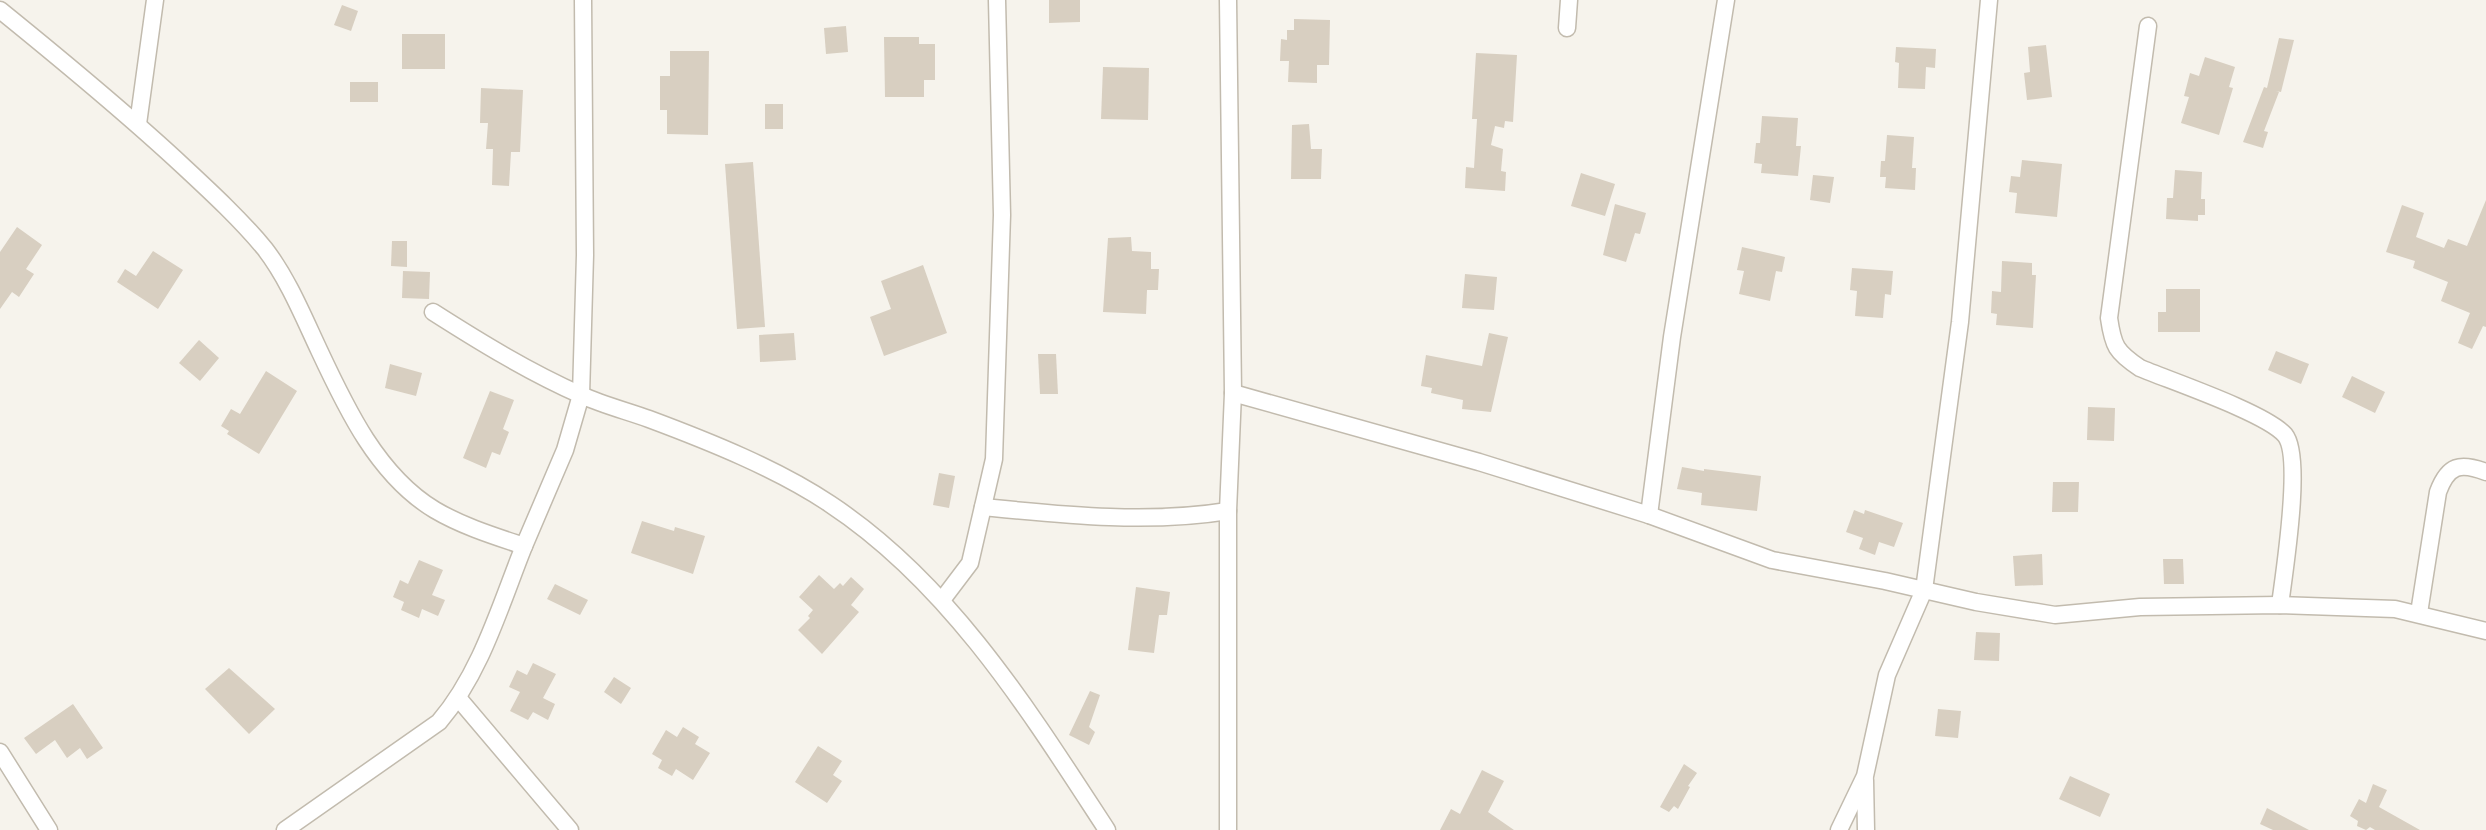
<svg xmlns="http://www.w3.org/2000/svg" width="2486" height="830" font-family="'Archivo Narrow',sans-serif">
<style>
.building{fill:#d8cfc1}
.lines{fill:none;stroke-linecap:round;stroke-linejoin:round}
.minor-casing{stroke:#c2bbae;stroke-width:19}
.minor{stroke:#fff;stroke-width:16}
</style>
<rect width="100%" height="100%" fill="#f6f3ec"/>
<g class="building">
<path d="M 1049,0 L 1080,0 L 1080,22 L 1049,23 Z"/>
<path d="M 342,5 L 358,11 L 351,31 L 334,25 Z"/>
<path d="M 1294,19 L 1330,20 L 1329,65 L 1317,65 L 1317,83 L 1288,82 L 1289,61 L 1280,61 L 1281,39 L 1287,40 L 1287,30 L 1294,30 Z"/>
<path d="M 846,26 L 848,52 L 826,54 L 824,28 Z"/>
<rect x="402" y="34" width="43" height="35"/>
<path d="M 884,37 L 919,37 L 919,44 L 935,44 L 935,80 L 924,80 L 924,97 L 885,97 Z"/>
<path d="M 2279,38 L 2294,40 L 2281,92 L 2276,91 L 2279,92 L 2264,131 L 2268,132 L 2263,148 L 2243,142 L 2264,87 L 2267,88 Z"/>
<path d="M 2046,45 L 2052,97 L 2027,100 L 2024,73 L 2030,72 L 2028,47 Z"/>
<path d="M 1896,47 L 1936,49 L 1935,68 L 1926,67 L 1925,89 L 1898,88 L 1899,63 L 1895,62 Z"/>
<path d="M 670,51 L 709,51 L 708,135 L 667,134 L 667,110 L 660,110 L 660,76 L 670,76 Z"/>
<path d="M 1476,53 L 1517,55 L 1513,122 L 1505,121 L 1504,128 L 1495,126 L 1491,145 L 1503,149 L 1501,171 L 1506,172 L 1505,191 L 1465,188 L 1466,167 L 1474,168 L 1477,119 L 1472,119 Z"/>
<path d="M 2205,57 L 2235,67 L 2229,87 L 2233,88 L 2219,135 L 2181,123 L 2189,97 L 2184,96 L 2190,73 L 2199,76 Z"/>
<path d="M 1103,67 L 1149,68 L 1148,120 L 1101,119 Z"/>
<rect x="350" y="82" width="28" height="20"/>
<path d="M 481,88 L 523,90 L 520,152 L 511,152 L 509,186 L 492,185 L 493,149 L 486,149 L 488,123 L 480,123 Z"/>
<rect x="765" y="104" width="18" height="25"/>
<path d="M 1762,116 L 1798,118 L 1796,146 L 1801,146 L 1798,176 L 1761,173 L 1762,164 L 1754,163 L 1756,143 L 1760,143 Z"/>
<path d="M 1309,124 L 1311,149 L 1322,149 L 1321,179 L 1291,179 L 1292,125 Z"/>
<path d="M 1887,135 L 1914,137 L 1912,168 L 1916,168 L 1915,190 L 1885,188 L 1886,177 L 1880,177 L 1881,161 L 1885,161 Z"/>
<path d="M 2022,160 L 2062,164 L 2057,217 L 2015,213 L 2017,193 L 2009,192 L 2011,176 L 2020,177 Z"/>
<path d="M 753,162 L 765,327 L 737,329 L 725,164 Z"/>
<path d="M 2175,170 L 2202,172 L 2201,199 L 2205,199 L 2205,215 L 2198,215 L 2198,221 L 2166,219 L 2167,198 L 2173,198 Z"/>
<path d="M 1581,173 L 1615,184 L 1605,216 L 1571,206 Z"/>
<path d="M 1813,175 L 1834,177 L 1830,203 L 1810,200 Z"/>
<path d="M 2486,200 L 2486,327 L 2483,326 L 2472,349 L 2458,343 L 2470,313 L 2441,301 L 2448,282 L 2413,268 L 2415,261 L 2386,252 L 2402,205 L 2424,213 L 2416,237 L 2444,248 L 2448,239 L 2467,246 Z"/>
<path d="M 1615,204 L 1646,213 L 1640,234 L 1635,233 L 1626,262 L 1603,255 Z"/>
<path d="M 17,227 L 42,245 L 26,269 L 34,274 L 19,297 L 12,292 L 0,309 L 0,252 Z"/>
<path d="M 1131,237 L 1132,251 L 1151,252 L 1151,269 L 1159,269 L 1158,290 L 1147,290 L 1146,314 L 1103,312 L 1108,238 Z"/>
<path d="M 392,241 L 407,241 L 407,267 L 391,266 Z"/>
<path d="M 1742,247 L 1785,257 L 1782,272 L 1776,271 L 1770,301 L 1739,294 L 1744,271 L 1737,270 Z"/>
<path d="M 153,251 L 183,270 L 158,309 L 117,282 L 125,269 L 136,276 Z"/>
<path d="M 2002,261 L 2032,263 L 2032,275 L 2036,275 L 2033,328 L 1996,325 L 1997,314 L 1991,313 L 1992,291 L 2001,292 Z"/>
<path d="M 923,265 L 947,333 L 884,356 L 870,317 L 891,309 L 881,281 Z"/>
<path d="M 1852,268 L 1893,271 L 1891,295 L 1885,294 L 1883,318 L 1855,316 L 1857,291 L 1850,290 Z"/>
<path d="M 403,271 L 430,272 L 429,299 L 402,298 Z"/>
<path d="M 1465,274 L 1497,277 L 1494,310 L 1462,308 Z"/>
<path d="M 2166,289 L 2200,289 L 2200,332 L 2158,332 L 2158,312 L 2166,312 Z"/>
<path d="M 794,333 L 796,360 L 760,362 L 759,335 Z"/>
<path d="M 1489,333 L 1508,337 L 1491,412 L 1462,409 L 1463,400 L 1431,393 L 1432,388 L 1421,386 L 1426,355 L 1482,366 Z"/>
<path d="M 199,340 L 219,358 L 200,381 L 179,363 Z"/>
<path d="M 2276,351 L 2309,364 L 2301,384 L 2268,370 Z"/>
<path d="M 1038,354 L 1056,354 L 1058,394 L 1040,394 Z"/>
<path d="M 390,364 L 422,373 L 416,396 L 385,388 Z"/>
<path d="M 266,371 L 297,391 L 259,454 L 227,434 L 229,431 L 221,426 L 231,409 L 240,414 Z"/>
<path d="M 2352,376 L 2385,392 L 2375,413 L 2342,397 Z"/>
<path d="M 490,391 L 514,400 L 503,429 L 509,432 L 500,455 L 492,452 L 486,468 L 463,458 Z"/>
<path d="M 2088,407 L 2115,408 L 2114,441 L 2087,440 Z"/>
<path d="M 1682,467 L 1704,471 L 1704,469 L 1761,476 L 1757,511 L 1701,505 L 1702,493 L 1677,489 Z"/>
<path d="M 939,473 L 955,476 L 949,508 L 933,505 Z"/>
<path d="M 2053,482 L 2079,482 L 2078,512 L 2052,512 Z"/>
<path d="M 1854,510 L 1864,514 L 1865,510 L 1903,523 L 1894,547 L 1879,542 L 1875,555 L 1859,549 L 1863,538 L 1846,532 Z"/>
<path d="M 642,521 L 674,531 L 675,527 L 705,536 L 693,574 L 631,553 Z"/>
<path d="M 2042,554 L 2043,585 L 2015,586 L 2013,556 Z"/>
<path d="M 2163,559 L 2183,559 L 2184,584 L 2164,584 Z"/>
<path d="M 419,560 L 443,570 L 432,595 L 445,600 L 438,616 L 422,609 L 419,618 L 401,610 L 404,602 L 393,597 L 400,580 L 408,584 Z"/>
<path d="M 819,575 L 834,589 L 840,583 L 843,586 L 851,577 L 864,589 L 851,605 L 859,612 L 822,654 L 798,630 L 810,618 L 808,616 L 813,610 L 799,597 Z"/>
<path d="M 555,584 L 588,600 L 580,615 L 547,599 Z"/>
<path d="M 1136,587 L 1170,592 L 1167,615 L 1159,615 L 1154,653 L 1128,650 Z"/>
<path d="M 1976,632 L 2000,633 L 1999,661 L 1974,660 Z"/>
<path d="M 533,663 L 556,674 L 543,698 L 555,704 L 548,720 L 533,712 L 528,720 L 510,711 L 520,692 L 509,687 L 517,670 L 527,675 Z"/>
<path d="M 229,668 L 275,709 L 249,734 L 205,689 Z"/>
<path d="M 614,677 L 631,688 L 621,704 L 604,692 Z"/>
<path d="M 1090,691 L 1100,695 L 1089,727 L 1095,732 L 1089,745 L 1069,735 Z"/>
<path d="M 73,704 L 103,748 L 87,759 L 80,748 L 67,758 L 55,740 L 36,754 L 24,738 Z"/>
<path d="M 1938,709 L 1961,711 L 1958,738 L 1935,736 Z"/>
<path d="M 683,727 L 699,737 L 695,744 L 710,753 L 693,780 L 676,769 L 672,776 L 658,768 L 662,760 L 652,754 L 666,730 L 677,737 Z"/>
<path d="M 818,746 L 842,761 L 833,775 L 842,781 L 827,803 L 795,782 Z"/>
<path d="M 1684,764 L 1697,773 L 1688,786 L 1690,787 L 1678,809 L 1674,806 L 1669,812 L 1660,807 Z"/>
<path d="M 1482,770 L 1504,781 L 1488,812 L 1514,830 L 1440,830 L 1451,809 L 1460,814 Z"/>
<path d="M 2070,776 L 2110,794 L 2100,817 L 2059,799 Z"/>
<path d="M 2373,784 L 2387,790 L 2379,807 L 2420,830 L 2375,830 L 2370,827 L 2366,830 L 2357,826 L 2358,821 L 2350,816 L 2359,799 L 2366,803 Z"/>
<path d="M 2267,808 L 2309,830 L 2273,830 L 2260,824 Z"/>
</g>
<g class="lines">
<g class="minor-casing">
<g id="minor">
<path d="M 0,10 C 63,61 125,112 184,167 C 212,193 241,220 265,249 C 288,279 303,316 319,350 C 346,408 378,476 435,510 C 462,526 494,536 524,546 L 565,450 L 581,395 L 585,255 L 583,0"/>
<path d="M 2148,26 L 2109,318 C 2113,346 2116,352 2140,368 C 2171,381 2266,413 2285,435 C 2303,457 2284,573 2280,605"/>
<path d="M 1567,28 L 1569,0"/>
<path d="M 138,124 L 155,0"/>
<path d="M 433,312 C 480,342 529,372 581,395 C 603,405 627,411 649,419 C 708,441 778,469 830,504 C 950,583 1030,712 1107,830"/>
<path d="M 1233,393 L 1479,462 L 1649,515 L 1772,560 L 1885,581 L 1976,602 L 2055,615 L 2140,607 L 2280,605 L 2395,609 L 2486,631"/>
<path d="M 983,507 C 1064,515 1148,524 1228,511"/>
<path d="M 1649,515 L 1672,337 L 1726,0"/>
<path d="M 942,600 L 970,563 L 994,459 L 1002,215 L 997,0"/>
<path d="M 2419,613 L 2438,492 C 2448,465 2460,462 2486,472"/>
<path d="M 459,699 L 570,830"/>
<path d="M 0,752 L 49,830"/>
<path d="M 1865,780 L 1866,830"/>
<path d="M 285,830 L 439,722 C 481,673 500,606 524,546"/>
<path d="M 1228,830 L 1228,511 L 1233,393 L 1228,0"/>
<path d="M 1839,830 L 1865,776 L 1887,675 L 1924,590 L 1960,322 L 1989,0"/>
</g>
</g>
<use href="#minor" class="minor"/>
</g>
</svg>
